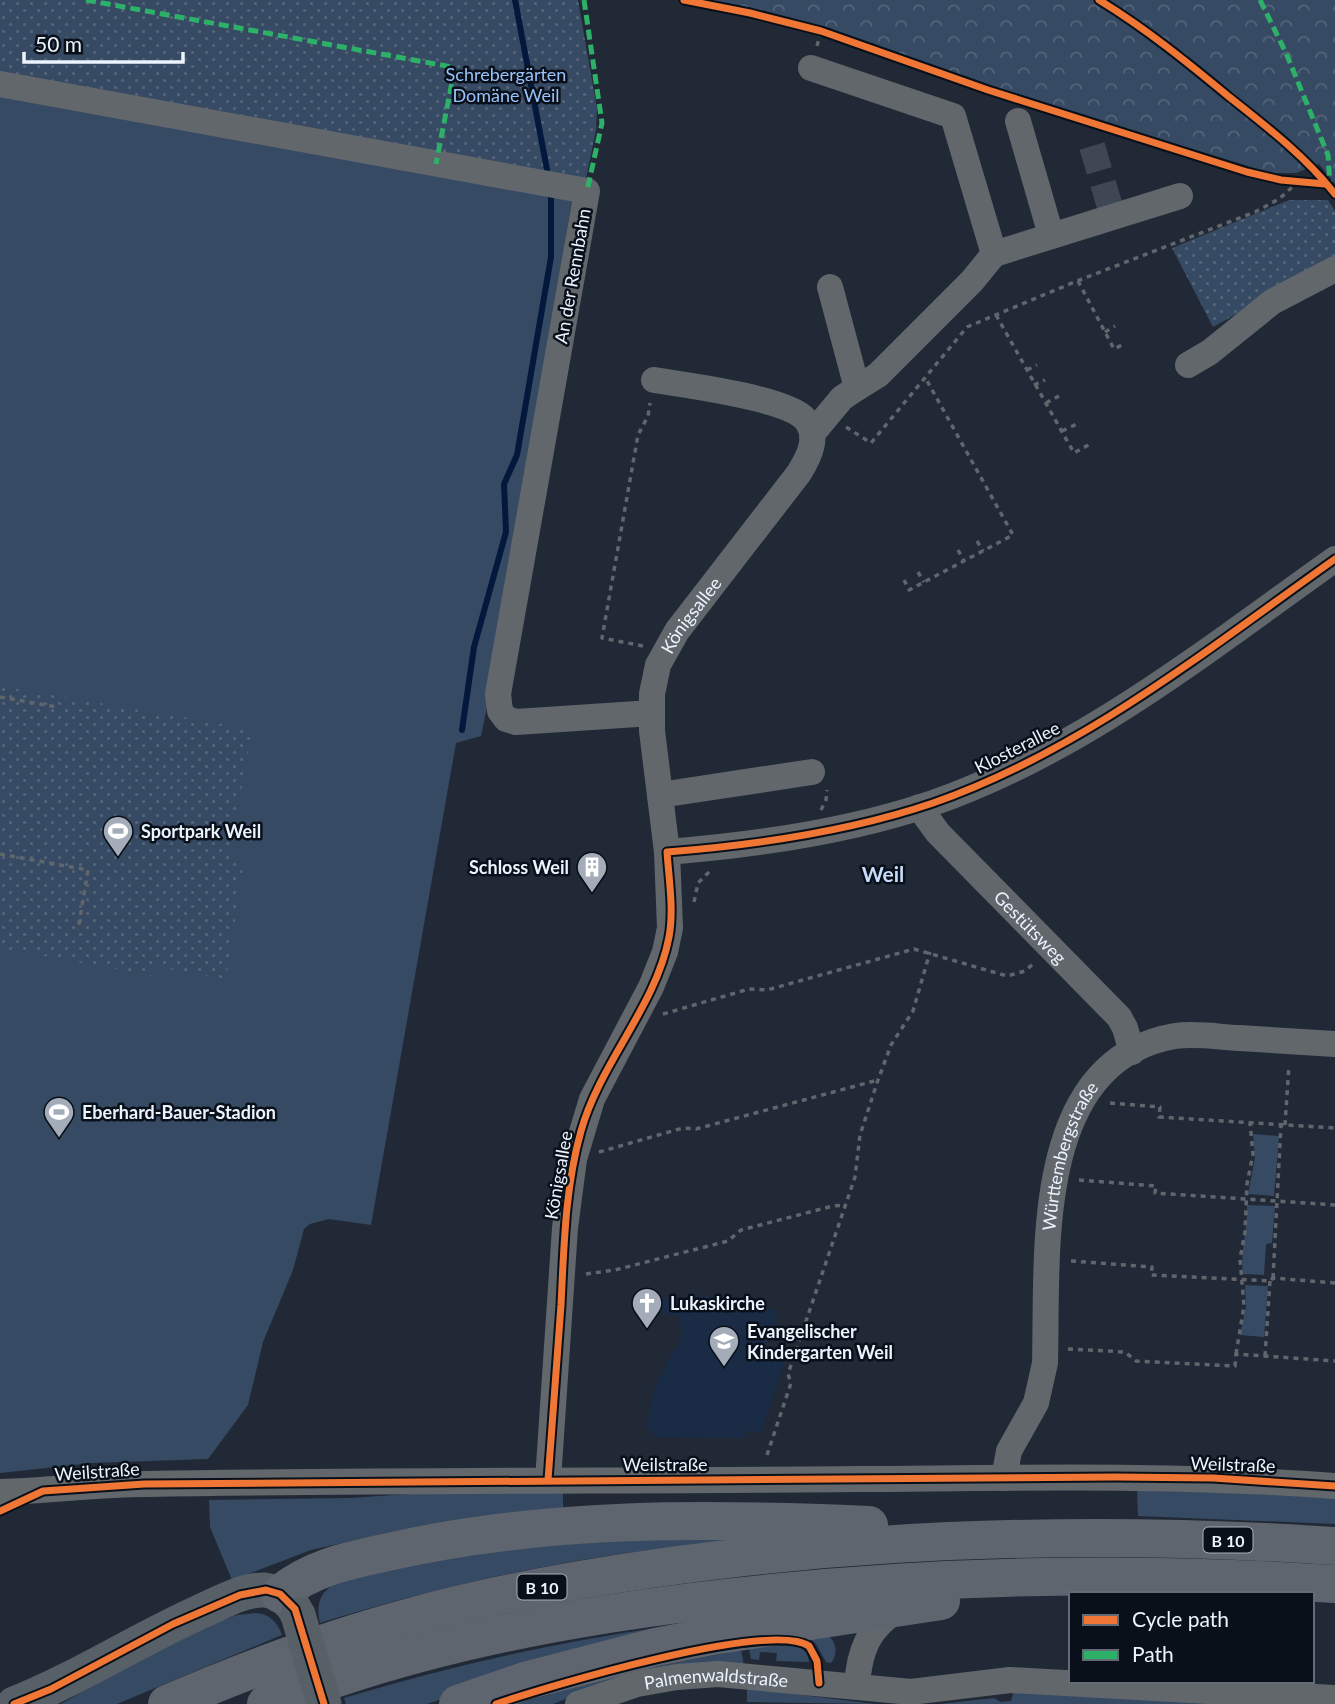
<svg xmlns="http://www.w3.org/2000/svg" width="1335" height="1704" font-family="Lato,sans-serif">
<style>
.built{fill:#1a2c45}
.grass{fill:#374a63}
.forest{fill:url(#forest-crowns)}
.park{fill:url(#park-dots)}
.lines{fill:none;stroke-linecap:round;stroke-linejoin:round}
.stream{stroke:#03183d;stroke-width:6}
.minor-tunnel{stroke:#3e4753;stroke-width:26;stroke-dasharray:26 13;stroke-linecap:butt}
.path{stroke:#61666c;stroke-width:3.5;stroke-dasharray:5 5;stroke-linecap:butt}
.minor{stroke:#62676c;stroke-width:26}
.major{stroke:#575f67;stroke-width:35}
.highway{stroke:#5e656e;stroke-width:38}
.major-bridge{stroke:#575f67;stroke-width:35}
.quiet{stroke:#2db169;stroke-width:5;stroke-dasharray:10 5;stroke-linecap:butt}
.cycleway-casing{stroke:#09101a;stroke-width:11}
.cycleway{stroke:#f07635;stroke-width:7}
.labels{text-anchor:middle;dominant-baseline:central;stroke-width:5;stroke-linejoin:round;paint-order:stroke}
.shield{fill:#09101a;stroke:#a6afba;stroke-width:2}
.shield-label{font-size:16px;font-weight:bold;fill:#eaf3fe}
.park-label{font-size:18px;fill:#9ac3fb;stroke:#09101a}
.street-label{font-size:18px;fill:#eaf3fe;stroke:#09101a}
.poi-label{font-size:18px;font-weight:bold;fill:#eaf3fe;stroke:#09101a;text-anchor:start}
.quarter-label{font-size:21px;font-weight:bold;fill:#c7dcf8;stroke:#09101a}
</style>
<defs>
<pattern id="forest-crowns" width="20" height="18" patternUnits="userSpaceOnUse" patternTransform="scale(1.75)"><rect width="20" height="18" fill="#374a63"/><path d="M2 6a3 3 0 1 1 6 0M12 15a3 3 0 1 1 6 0" fill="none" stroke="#54657a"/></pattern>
<pattern id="park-dots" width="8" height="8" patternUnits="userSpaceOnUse" patternTransform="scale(1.75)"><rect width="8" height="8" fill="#374a63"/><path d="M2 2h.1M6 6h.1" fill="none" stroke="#54657a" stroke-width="1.8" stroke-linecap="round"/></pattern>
</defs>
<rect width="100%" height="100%" fill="#202935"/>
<path class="built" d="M 695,1294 L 721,1299 L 723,1294 L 744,1298 L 744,1304 L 778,1311 L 773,1332 L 768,1332 L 768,1346 L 789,1350 L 761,1432 L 746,1431 L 745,1438 L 655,1437 L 646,1425 L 655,1386 L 674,1349 L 677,1349 L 681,1332 L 680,1316 L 650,1310 L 653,1296 L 692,1304 Z"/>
<g class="grass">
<path d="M 0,89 L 572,199 L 488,702 L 481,736 L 456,743 L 371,1225 L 329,1219 L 310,1224 L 304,1229 L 293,1270 L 263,1342 L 248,1405 L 208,1459 L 92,1463 L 0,1473 Z"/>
<path d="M 1253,1134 L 1279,1136 L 1274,1196 L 1248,1194 L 1255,1158 Z"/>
<path d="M 1247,1205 L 1275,1206 L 1272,1243 L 1266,1244 L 1264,1275 L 1243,1274 C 1240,1252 1248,1228 1247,1205 Z"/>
<path d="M 1245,1285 L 1268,1286 L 1264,1337 L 1240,1335 L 1246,1306 Z"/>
<path d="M 1137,1489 L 1335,1497 L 1335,1524 L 1138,1516 Z"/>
<path d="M 563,1490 L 563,1510 L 424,1525 L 311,1550 L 232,1580 L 210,1527 L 209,1500 L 351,1498 L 452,1491 Z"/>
<path d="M 787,1532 C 704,1543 620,1552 538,1568 C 464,1582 392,1601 320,1623 C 315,1602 321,1591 339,1581 L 479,1547 Z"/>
<path d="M 256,1613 C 270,1614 277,1622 282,1635 L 117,1704 L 61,1704 L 134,1662 L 216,1622 L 237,1615 Z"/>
<path d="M 662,1627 L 427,1704 L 346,1704 L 344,1698 C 448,1666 554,1643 662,1627 Z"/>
<path d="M 828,1635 C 837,1643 838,1654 831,1663 L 826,1662 L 816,1644 L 809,1638 Z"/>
<path d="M 786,1644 C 797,1645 808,1649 809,1662 L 776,1661 L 777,1653 L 760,1652 L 759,1660 L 751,1659 L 749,1648 Z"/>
<path d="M 741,1650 L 744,1665 L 593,1688 L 553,1704 L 515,1704 L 638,1670 Z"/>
<path d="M 747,1688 L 875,1704 L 747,1702 Z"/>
<path d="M 1014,1691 L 1253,1704 L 940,1704 L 994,1698 L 1001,1702 L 1011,1701 Z"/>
</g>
<path class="forest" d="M 705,0 L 1335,0 L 1335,184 L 1319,164 L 1296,173 L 1271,173 L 1050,106 L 826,27 Z"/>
<g class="park">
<path d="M 0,0 L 578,0 L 597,109 L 596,130 L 587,174 L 586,178 L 0,78 Z"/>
<path d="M 1289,200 L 1328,200 L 1335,211 L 1335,260 L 1213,327 L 1172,248 Z"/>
<path d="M 0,686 L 252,729 L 230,854 L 244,861 L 226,979 L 155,967 L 153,976 L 0,948 Z"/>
</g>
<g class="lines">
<g class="stream">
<path d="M 515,0 L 548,175"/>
<path d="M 462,730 L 474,647 L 506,532 L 504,484 L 517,455 L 551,257 L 551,193"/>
</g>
<path class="minor-tunnel" d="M 1092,146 L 1113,217"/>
<g class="path">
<path d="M 817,46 L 821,31"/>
<path d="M 1078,281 L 1114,349 L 1124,344"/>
<path d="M 996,315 L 1074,453 L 1090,444"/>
<path d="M 1105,332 L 1115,326"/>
<path d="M 1027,370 L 1037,365"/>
<path d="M 1034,385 L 1045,380"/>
<path d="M 1046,403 L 1059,396"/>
<path d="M 846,427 L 871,443 L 967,327 L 1077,281 L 1255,212 L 1279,199 L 1298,182"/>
<path d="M 1062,431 L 1079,423"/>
<path d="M 977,541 L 983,551"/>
<path d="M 958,550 L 964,561"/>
<path d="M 918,572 L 924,582"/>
<path d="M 904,580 L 909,590 L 1013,535 L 926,379"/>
<path d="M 643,646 L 602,638 L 638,435 L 648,416 L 650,403"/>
<path d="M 0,697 L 57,707"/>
<path d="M 821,810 L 826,800 L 827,790"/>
<path d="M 0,854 L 88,870 L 78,930"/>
<path d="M 694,902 L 698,883 L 709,872"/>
<path d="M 663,1014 L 749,989 L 767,990 L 914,949 L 1007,976 L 1025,971 L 1034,963"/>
<path d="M 1110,1103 L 1160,1107 L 1159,1117 L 1335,1128"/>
<path d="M 1285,1125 L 1289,1065"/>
<path d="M 599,1152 L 683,1128 L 696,1129 L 878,1080"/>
<path d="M 1079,1180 L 1156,1186 L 1155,1193 L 1335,1205"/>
<path d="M 1071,1261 L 1152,1267 L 1151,1275 L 1270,1281 L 1273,1278 L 1335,1283"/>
<path d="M 586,1274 L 615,1270 L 728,1241 L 741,1230 L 833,1206 L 846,1205"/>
<path d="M 1273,1278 L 1281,1125"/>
<path d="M 1068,1349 L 1125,1352 L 1136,1361 L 1235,1366 L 1236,1354 L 1335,1361"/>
<path d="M 1236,1354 L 1244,1306 L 1240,1259 L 1245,1232 L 1247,1184 L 1253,1154 L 1250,1123"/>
<path d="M 1265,1356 L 1270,1281"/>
<path d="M 767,1455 L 791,1383 L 788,1374 L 855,1177 L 860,1135 L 878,1080 L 891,1045 L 913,1011 L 930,952"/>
</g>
<g class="minor">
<path d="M 811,68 L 953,116 L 994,254 L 972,281 L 878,375 L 857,388"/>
<path d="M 0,84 L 587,191 L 498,694 L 500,711 L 506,719 L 516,722 L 652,713"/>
<path d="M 1018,121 L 1051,235"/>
<path d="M 994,254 L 1180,196"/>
<path d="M 1188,365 L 1210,352 L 1272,302 L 1335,269"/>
<path d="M 812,434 L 842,398 L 857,388 L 830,287"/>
<path d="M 660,795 L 812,772"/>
<path id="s1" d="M 919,807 L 938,833 L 1119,1017 L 1125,1028 L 1132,1052"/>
<path d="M 667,852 C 756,845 848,832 933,803 C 1082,751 1208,649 1335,559"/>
<path id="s2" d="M 1004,1478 L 1009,1451 L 1036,1403 L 1045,1363 C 1048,1255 1031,1061 1175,1036 C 1196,1033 1218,1037 1239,1038 C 1271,1040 1303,1042 1335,1044"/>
<path id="s3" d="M 548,1480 L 565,1228 L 574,1159 L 592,1099 L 651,987 L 665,952 L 670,928 L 667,852 L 652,731 L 652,694 L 658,665 L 677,631 L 799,473 C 809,457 820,436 805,419 C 786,398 685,385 654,380"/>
<path d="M 0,1492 C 49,1491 98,1484 147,1484 C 384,1480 622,1481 859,1479 C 1017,1478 1177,1474 1335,1486"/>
<path d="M 857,1686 C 859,1652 868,1627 899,1609"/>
<path id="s4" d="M 578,1704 L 637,1684 L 677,1677 L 718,1674 L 911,1692 L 1010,1680 L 1335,1698"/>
</g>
<path class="major" d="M 14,1704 C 79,1678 139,1639 204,1610 C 222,1602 244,1589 265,1590 C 281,1592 291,1601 298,1615"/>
<g class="highway">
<path d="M 280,1594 C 310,1568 350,1560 388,1552 C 545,1516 709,1518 869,1525"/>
<path d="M 167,1704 C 244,1671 322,1641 403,1619 C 514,1588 629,1570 744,1557 C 941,1535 1138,1533 1335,1546"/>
<path d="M 266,1704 C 413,1645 569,1616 726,1598 C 929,1574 1131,1571 1335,1584"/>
<path d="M 458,1704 L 525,1681 L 656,1647 L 712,1636 L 941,1601"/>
</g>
<path class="major-bridge" d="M 298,1615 L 324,1704"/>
<g class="quiet">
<path d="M 86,0 L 452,67 L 454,70 L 453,77 L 436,164"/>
<path d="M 584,0 L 602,123 L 587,191"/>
<path d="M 1260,0 L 1286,53 L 1328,155 L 1330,185"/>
</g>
<g class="cycleway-casing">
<g id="cycleway">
<path d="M 684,0 L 750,13 L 821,31 L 988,90 L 1247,172 L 1281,180 L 1325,184"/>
<path d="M 1099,0 C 1145,28 1187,62 1228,96 C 1266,126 1305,156 1335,194"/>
<path d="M 548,1480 C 552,1421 557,1363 561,1305 C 564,1246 565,1188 581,1131 C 600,1063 656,1006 669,937 C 674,910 669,880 667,852 C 756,845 848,832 933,803 C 1082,751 1208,649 1335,559"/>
<path d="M 0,1511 L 43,1491 L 144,1484 L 1115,1477 L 1213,1478 L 1335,1486"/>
<path d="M 14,1704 L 51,1689 L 173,1624 L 240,1595 L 266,1590 L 280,1594 L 295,1609 L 324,1704"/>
<path d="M 496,1704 C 546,1687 769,1620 809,1646 L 817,1661 L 819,1683"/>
</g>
</g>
<use href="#cycleway" class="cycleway"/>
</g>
<defs>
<g id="stadium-pin" transform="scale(1.575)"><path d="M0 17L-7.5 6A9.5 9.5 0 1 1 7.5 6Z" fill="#a3acb8" stroke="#09101a"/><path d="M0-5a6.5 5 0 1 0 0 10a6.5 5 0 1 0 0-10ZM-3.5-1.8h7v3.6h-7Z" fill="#fff"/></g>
<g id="building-pin" transform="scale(1.575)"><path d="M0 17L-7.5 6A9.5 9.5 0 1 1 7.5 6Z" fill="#a3acb8" stroke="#09101a"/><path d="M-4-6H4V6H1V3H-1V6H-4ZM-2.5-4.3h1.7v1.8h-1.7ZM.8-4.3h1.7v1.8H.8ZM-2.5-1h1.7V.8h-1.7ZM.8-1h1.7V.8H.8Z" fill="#fff"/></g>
<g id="church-pin" transform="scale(1.575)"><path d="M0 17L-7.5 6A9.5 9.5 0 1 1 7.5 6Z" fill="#a3acb8" stroke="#09101a"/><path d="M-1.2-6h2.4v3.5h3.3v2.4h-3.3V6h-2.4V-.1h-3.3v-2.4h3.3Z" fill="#fff"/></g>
<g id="school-pin" transform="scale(1.575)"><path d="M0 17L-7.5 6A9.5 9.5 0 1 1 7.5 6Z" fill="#a3acb8" stroke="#09101a"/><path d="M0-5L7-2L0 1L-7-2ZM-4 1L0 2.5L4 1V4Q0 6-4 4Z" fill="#fff"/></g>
</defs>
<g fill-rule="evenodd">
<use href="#stadium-pin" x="118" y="831"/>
<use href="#building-pin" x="592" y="867"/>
<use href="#stadium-pin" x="59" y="1112"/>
<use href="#church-pin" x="647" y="1303"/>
<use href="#school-pin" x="724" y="1341"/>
</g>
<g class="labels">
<g class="shield">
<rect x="1203.5" y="1527.5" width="49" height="25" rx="5"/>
<rect x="517.5" y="1574.5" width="49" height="25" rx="5"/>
</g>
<g class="shield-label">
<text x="1228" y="1540">B 10</text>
<text x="542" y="1587">B 10</text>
</g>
<g class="park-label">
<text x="506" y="74">Schrebergärten<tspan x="506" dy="21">Domäne Weil</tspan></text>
</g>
<g class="street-label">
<text transform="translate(572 276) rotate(-80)">An der Rennbahn</text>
<text stroke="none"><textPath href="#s3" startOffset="898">Königsallee</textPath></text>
<text transform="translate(1017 747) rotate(-27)">Klosterallee</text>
<text stroke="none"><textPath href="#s1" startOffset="164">Gestütsweg</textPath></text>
<text stroke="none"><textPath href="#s2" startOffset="334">Württembergstraße</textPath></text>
<text transform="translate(558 1175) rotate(-80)">Königsallee</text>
<text x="665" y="1464">Weilstraße</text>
<text transform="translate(1233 1464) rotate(2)">Weilstraße</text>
<text transform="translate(97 1471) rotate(-4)">Weilstraße</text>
<text stroke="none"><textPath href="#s4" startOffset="142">Palmenwaldstraße</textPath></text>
</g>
<g class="poi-label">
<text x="141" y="831">Sportpark Weil</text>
<text x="569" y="867" text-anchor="end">Schloss Weil</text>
<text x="82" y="1112">Eberhard-Bauer-Stadion</text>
<text x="670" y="1303">Lukaskirche</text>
<text x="747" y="1331">Evangelischer<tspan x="747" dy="21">Kindergarten Weil</tspan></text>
</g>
<g class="quarter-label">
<text x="883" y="873">Weil</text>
</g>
</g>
<rect x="1069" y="1592" width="245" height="91" fill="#09101a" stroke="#636b75" stroke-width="2"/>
<rect x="1083" y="1615" width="35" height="10" fill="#f07635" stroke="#636b75" stroke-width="2"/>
<text x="1132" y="1627" font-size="21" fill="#eaf3fe">Cycle path</text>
<rect x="1083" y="1650" width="35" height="10" fill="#2db169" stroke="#636b75" stroke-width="2"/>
<text x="1132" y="1662" font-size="21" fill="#eaf3fe">Path</text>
<path d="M24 52v10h159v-10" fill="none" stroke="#eaf3fe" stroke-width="3.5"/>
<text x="35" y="52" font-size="21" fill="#eaf3fe" stroke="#09101a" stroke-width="5" paint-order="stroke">50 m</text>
</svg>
